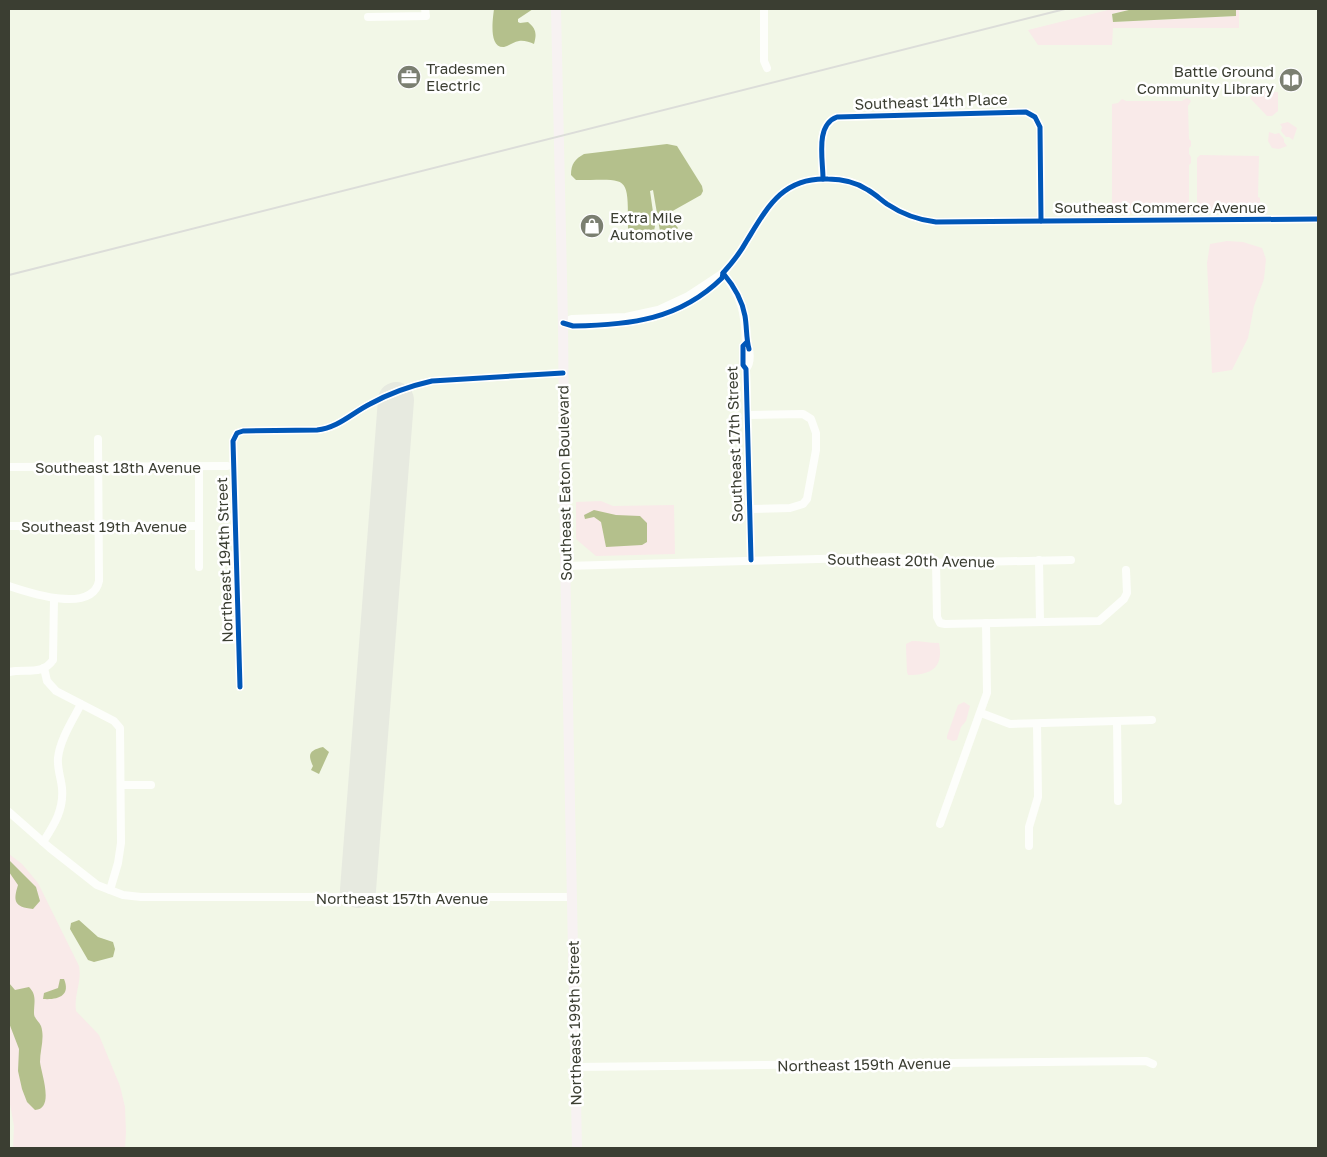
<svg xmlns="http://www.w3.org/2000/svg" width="1327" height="1157" font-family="'Golos Text',sans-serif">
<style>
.green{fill:#f9eae9}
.water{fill:#b4c08c}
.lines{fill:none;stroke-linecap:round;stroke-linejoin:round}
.runway{stroke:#e7eae0;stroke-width:36}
.minor{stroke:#fdfefb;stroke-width:8}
.major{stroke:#f7f2f2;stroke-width:10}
.rail{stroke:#dcddd9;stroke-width:2}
.cycleway-casing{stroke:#fff;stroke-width:8}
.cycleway{stroke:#0057b8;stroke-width:5}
.labels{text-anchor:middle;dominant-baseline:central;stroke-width:5;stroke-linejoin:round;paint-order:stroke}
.poi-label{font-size:15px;fill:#3b3e32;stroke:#fff;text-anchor:start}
.street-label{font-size:15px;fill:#3b3e32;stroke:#fff}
</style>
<rect width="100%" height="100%" fill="#f2f7e7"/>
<g class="green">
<path d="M 1112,9 L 1133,9 L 1112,14 L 1113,22 L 1236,16 L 1236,9 L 1239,9 L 1239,28 L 1113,28 L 1112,45 L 1038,45 L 1028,30 Z"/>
<path d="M 1261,87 L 1265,87 L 1265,92 L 1278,92 L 1278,111 L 1272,116 L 1267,116 L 1250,98 Z"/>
<path d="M 1187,98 L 1191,101 L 1188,106 L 1189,139 L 1191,141 L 1191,146 L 1189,148 L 1189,154 L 1191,157 L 1191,163 L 1189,165 L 1189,203 L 1191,206 L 1190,211 L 1185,215 L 1180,213 L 1132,213 L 1127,215 L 1122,213 L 1120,209 L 1112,209 L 1112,104 L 1118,103 L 1122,99 L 1126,101 L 1182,101 Z"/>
<path d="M 1288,122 L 1297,128 L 1293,140 L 1289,137 L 1286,137 L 1281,131 L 1282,127 L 1280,124 Z"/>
<path d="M 1269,132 L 1275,134 L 1279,133 L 1284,139 L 1284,142 L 1287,146 L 1279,149 L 1272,148 L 1268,141 Z"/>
<path d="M 1200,155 L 1259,156 L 1258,197 L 1260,198 C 1260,205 1262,212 1253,215 L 1248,212 L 1210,212 L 1205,214 L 1198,211 L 1197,207 L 1197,158 Z"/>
<path d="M 1227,241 L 1243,242 L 1262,248 L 1266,259 L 1264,279 L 1254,306 L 1248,338 L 1232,370 L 1212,373 L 1207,263 L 1210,244 Z"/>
<path d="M 601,501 L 613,506 L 674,505 L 675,554 L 596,556 L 576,539 L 576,502 Z"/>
<path d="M 912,641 C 921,641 929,643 939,643 C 944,668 931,675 908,675 L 907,672 L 906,648 L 906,644 Z"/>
<path d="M 964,702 L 970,706 L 966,721 L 961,727 L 957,740 L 953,741 L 947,739 L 947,736 L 958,705 Z"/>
<path d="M 9,854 L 22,864 L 38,883 L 79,966 C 82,983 74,993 76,1011 L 99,1035 L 120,1086 L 125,1107 L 126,1132 L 125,1148 L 13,1148 L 14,1126 L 9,1099 Z"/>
</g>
<g class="water">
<path d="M 494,9 L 533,9 L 518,19 L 518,22 L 520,23 L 528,22 C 536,29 537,33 534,44 C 530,42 523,40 519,41 C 513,42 509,46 504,47 C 488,48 493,18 494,9 Z"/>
<path d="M 1133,9 L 1236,9 L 1236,16 L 1113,22 L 1112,14 Z"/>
<path d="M 667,144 L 677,146 L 702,186 L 703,191 L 701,195 L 669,213 L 669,216 L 678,228 L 676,230 L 660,231 L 653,190 L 650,191 L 655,226 L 654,231 C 647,235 633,235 628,228 C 628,173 629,180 576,180 L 571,175 C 571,164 575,159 584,154 Z"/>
<path d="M 594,510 L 616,515 L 640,516 L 647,523 L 647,542 L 642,545 L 606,547 L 601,522 L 594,517 L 585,519 L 584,515 Z"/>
<path d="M 323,747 L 329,752 L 319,774 L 311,770 L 313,766 C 307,754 310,750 323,747 Z"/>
<path d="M 9,860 L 36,887 L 40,901 L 33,909 C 14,907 13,901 18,885 L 9,872 Z"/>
<path d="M 79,920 L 98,937 L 113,942 L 115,949 L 113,957 L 94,962 L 88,960 L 70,929 L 71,923 Z"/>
<path d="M 60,979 L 64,979 C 71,996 58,1000 43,999 L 44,993 L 58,988 Z"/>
<path d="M 9,983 L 15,990 L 29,987 C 37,995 34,1002 34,1013 C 34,1019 39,1021 41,1026 C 45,1038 40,1050 40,1062 C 41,1073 55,1109 35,1110 L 27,1102 L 22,1089 L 18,1071 L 19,1049 L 9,1023 Z"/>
</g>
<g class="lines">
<path class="runway" d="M 358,890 L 396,400"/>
<g class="minor">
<path d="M 764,9 L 764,61 L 767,68"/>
<path d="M 368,17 L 426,16 L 425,9"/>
<path d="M 823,179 C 823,159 815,125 837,117 L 1026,112 L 1035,117 L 1040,127 L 1041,221"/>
<path d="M 723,273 C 742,297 745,312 746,343 C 751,349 751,363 746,369"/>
<path d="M 563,323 L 573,326 C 630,325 679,320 722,278 L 723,273 C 732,263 740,253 746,242 C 767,208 782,177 828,179 C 843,179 856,182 868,190 C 875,194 880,199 887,204 C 902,214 918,220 936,222 L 1318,219"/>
<path d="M 563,323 L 572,319 L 626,317 L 658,310 L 688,296 L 723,273"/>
<path d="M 746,343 L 743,346 L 743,365 L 746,369 L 751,560"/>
<path d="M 747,415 L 803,414 L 811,419 L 816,433 L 816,450 L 807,499 L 803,504 L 790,508 L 750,509"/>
<path d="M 199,466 L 199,567"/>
<path d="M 9,467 L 227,466"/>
<path d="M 9,526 L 199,526"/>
<path d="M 1039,560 L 1040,622"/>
<path d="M 936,563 L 937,617 L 940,623 L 945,624 L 1099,621 L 1124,599 L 1127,593 L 1126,570"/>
<path d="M 565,566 L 893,557 L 928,563 L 1071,560"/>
<path d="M 9,586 C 30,593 92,614 99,581 L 98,439"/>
<path d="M 44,668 L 47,681 L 56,691 L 114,721 L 120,728 L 121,843 L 118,863 L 110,890"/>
<path d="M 9,672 C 25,668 42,676 53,660 L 54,598"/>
<path d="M 240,687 L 233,441 L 237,433 L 243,431 L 317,430 C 338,428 352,413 370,404 C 390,393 410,386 432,381 L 563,373"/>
<path d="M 981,713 L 1010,724 L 1152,720"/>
<path d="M 1117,721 L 1118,801"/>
<path d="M 121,785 L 151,785"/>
<path d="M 9,812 L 50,848 L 97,885 L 123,895 L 141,897 L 572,897"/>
<path d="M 940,824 L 987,693 L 986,623"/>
<path d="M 43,842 C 54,825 64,810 62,788 C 61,778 57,768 58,758 C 60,739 73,720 81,704"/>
<path d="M 1029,846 L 1029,827 L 1038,797 L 1037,724"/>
<path d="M 575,1067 L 1146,1061 L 1153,1064"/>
</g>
<path class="major" d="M 556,9 L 563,323 L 565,556 L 577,1148"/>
<path class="rail" d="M 9,275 L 1065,9"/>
<g class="cycleway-casing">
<g id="cycleway">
<path d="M 823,179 C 823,159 815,125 837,117 L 1026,112 L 1035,117 L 1040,127 L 1041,221"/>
<path d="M 723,273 C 734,286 742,299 745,316 C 747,328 746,338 749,349"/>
<path d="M 563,323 L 573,326 C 630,325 679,320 722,278 L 723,273 C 732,263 740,253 746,242 C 767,208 782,177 828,179 C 843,179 856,182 868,190 C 875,194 880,199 887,204 C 902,214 918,220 936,222 L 1318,219"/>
<path d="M 746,343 L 743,346 L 743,365 L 746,369 L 751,560"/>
<path d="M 240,687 L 233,441 L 237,433 L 243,431 L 317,430 C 338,428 352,413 370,404 C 390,393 410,386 432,381 L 563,373"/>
</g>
</g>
<use href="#cycleway" class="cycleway"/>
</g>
<defs>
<g id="office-disc" transform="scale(1.25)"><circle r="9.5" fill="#7b7f71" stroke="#fff"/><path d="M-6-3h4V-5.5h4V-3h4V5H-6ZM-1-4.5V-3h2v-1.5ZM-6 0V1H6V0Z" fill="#fff"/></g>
<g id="library-disc" transform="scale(1.25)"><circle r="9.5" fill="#7b7f71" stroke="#fff"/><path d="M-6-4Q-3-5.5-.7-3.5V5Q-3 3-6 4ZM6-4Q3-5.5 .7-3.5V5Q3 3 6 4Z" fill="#fff"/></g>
<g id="shop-disc" transform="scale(1.25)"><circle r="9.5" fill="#7b7f71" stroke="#fff"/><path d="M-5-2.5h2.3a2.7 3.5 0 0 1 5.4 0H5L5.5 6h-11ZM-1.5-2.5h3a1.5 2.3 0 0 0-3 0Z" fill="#fff"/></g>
</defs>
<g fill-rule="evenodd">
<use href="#office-disc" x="409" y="77"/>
<use href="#library-disc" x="1291" y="80"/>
<use href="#shop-disc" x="592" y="226"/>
</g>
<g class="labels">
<g class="poi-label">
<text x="426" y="68">Tradesmen<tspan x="426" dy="17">Electric</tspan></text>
<text x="1274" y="71" text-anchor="end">Battle Ground<tspan x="1274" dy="17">Community Library</tspan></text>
<text x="610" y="217">Extra Mile<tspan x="610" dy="17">Automotive</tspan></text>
</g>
<g class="street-label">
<text transform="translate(931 101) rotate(-2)">Southeast 14th Place</text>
<text x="1160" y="207">Southeast Commerce Avenue</text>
<text transform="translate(734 444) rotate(-92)">Southeast 17th Street</text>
<text x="118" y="467">Southeast 18th Avenue</text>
<text transform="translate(564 483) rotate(-91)">Southeast Eaton Boulevard</text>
<text x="104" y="526">Southeast 19th Avenue</text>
<text transform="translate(224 560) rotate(-92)">Northeast 194th Street</text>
<text transform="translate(911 560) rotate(1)">Southeast 20th Avenue</text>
<text x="402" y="898">Northeast 157th Avenue</text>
<text transform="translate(574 1023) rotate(-91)">Northeast 199th Street</text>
<text transform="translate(864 1064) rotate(-1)">Northeast 159th Avenue</text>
</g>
</g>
<rect width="1327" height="1157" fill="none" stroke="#3b3e32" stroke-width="20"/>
</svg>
